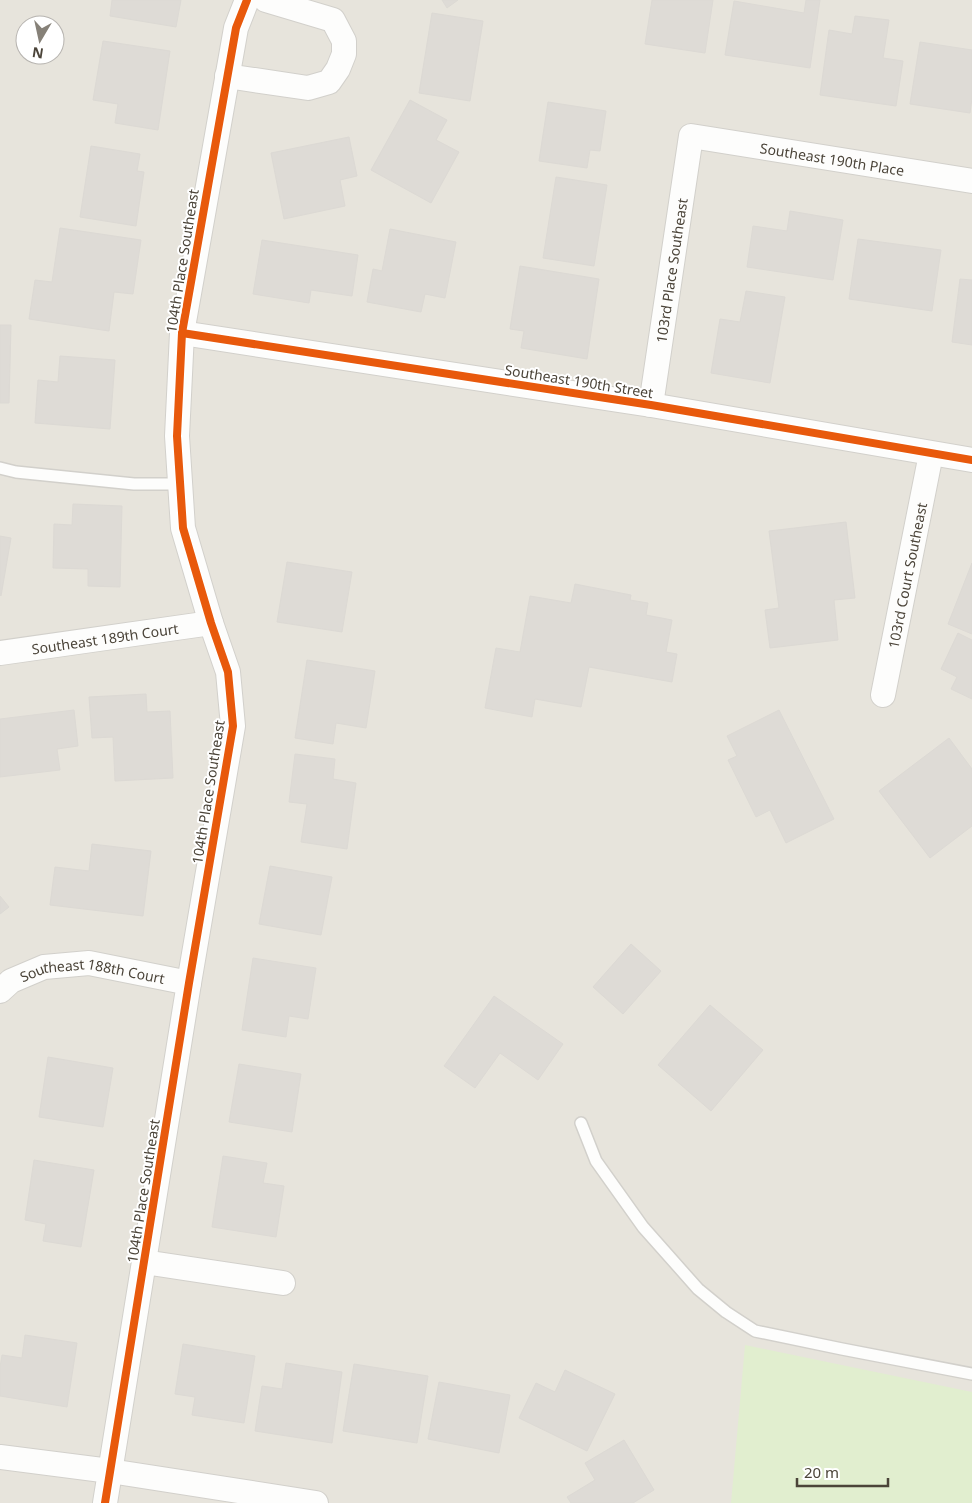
<svg xmlns="http://www.w3.org/2000/svg" width="972" height="1503" font-family="'Noto Sans',sans-serif">
<style>
.residential{fill:#e7e4dc;fill-rule:evenodd}
.green{fill:#e1eecf}
.building{fill:#dedbd6;stroke:#dcd9d4}
.lines{fill:none;stroke-linecap:round;stroke-linejoin:round}
.service-casing{stroke:#d2d0cb;stroke-width:14}
.minor-casing{stroke:#d2d0cb;stroke-width:26}
.service{stroke:#fdfdfc;stroke-width:11}
.minor{stroke:#fdfdfc;stroke-width:24}
.cycleway-casing{stroke:#fff;stroke-width:11}
.cycleway{stroke:#e8590c;stroke-width:8}
.labels{text-anchor:middle;dominant-baseline:central;stroke-width:4;stroke-linejoin:round;paint-order:stroke}
.street-label{font-size:14px;fill:#4b4439;stroke:#fff}
</style>
<rect width="100%" height="100%" fill="#f4f2ee"/>
<path class="residential" d="M 0,0 L 972,0 L 972,1503 L 0,1503 ZM 25,25 L 55,25 L 55,55 L 25,55 Z"/>
<path class="green" d="M 745,1345 L 972,1392 L 972,1503 L 731,1503 Z"/>
<g class="building">
<path d="M 112,0 L 181,0 L 176,27 L 110,16 Z"/>
<path d="M 442,0 L 458,0 L 447,8 Z"/>
<path d="M 652,0 L 713,0 L 705,53 L 645,44 Z"/>
<path d="M 806,0 L 820,0 L 810,68 L 725,55 L 734,1 L 804,13 Z"/>
<path d="M 432,13 L 483,21 L 470,101 L 419,93 Z"/>
<path d="M 855,16 L 889,20 L 883,58 L 903,61 L 896,106 L 820,95 L 829,30 L 852,34 Z"/>
<path d="M 103,41 L 170,51 L 158,130 L 115,123 L 118,104 L 93,100 Z"/>
<path d="M 920,42 L 972,50 L 972,98 L 970,113 L 910,104 Z"/>
<path d="M 410,100 L 447,120 L 436,140 L 459,152 L 431,203 L 371,170 Z"/>
<path d="M 548,102 L 606,111 L 600,151 L 590,150 L 587,168 L 539,161 Z"/>
<path d="M 349,137 L 357,176 L 340,180 L 345,206 L 284,219 L 271,153 Z"/>
<path d="M 91,146 L 140,154 L 137,171 L 144,172 L 136,226 L 80,217 Z"/>
<path d="M 556,177 L 607,185 L 594,266 L 543,258 Z"/>
<path d="M 790,211 L 843,220 L 833,280 L 747,267 L 753,226 L 787,231 Z"/>
<path d="M 60,228 L 141,240 L 133,294 L 114,292 L 109,331 L 29,319 L 35,280 L 52,282 Z"/>
<path d="M 390,229 L 456,242 L 445,298 L 425,294 L 421,312 L 367,302 L 373,269 L 382,271 Z"/>
<path d="M 858,239 L 941,250 L 932,311 L 849,299 Z"/>
<path d="M 262,240 L 358,255 L 352,296 L 311,290 L 309,303 L 253,294 Z"/>
<path d="M 520,266 L 599,279 L 587,359 L 521,348 L 524,331 L 510,329 Z"/>
<path d="M 960,279 L 972,280 L 972,345 L 952,342 Z"/>
<path d="M 746,291 L 785,297 L 770,383 L 711,373 L 720,319 L 740,322 Z"/>
<path d="M 0,325 L 11,325 L 9,403 L 0,403 Z"/>
<path d="M 60,356 L 115,360 L 110,429 L 35,423 L 38,380 L 58,382 Z"/>
<path d="M 73,504 L 122,506 L 120,587 L 88,586 L 88,569 L 53,568 L 54,524 L 72,525 Z"/>
<path d="M 846,522 L 855,598 L 834,600 L 838,640 L 770,648 L 765,610 L 779,608 L 769,531 Z"/>
<path d="M 0,536 L 11,538 L 1,596 L 0,595 Z"/>
<path d="M 287,562 L 352,572 L 342,632 L 277,622 Z"/>
<path d="M 972,563 L 972,634 L 948,624 Z"/>
<path d="M 575,584 L 631,595 L 630,600 L 648,603 L 646,615 L 672,620 L 666,652 L 677,654 L 672,682 L 589,667 L 581,707 L 535,699 L 532,717 L 485,708 L 496,648 L 520,652 L 530,596 L 571,603 Z"/>
<path d="M 958,633 L 972,640 L 972,699 L 951,689 L 957,677 L 941,669 Z"/>
<path d="M 307,660 L 375,671 L 366,728 L 336,723 L 333,744 L 295,738 Z"/>
<path d="M 146,694 L 147,712 L 170,711 L 173,778 L 115,781 L 113,737 L 92,738 L 89,697 Z"/>
<path d="M 74,710 L 78,746 L 57,749 L 60,770 L 0,777 L 0,719 Z"/>
<path d="M 779,710 L 834,819 L 786,843 L 770,810 L 756,817 L 728,760 L 737,756 L 727,736 Z"/>
<path d="M 949,738 L 972,769 L 972,826 L 930,858 L 879,791 Z"/>
<path d="M 295,754 L 335,759 L 333,779 L 356,783 L 347,849 L 301,842 L 307,804 L 289,802 Z"/>
<path d="M 92,844 L 151,851 L 143,916 L 50,905 L 55,867 L 89,871 Z"/>
<path d="M 270,866 L 332,877 L 321,935 L 259,924 Z"/>
<path d="M 0,896 L 9,907 L 0,914 Z"/>
<path d="M 631,944 L 661,971 L 623,1014 L 593,987 Z"/>
<path d="M 253,958 L 316,968 L 308,1019 L 289,1016 L 286,1037 L 242,1030 Z"/>
<path d="M 494,996 L 563,1044 L 538,1080 L 500,1053 L 475,1088 L 444,1066 Z"/>
<path d="M 710,1005 L 763,1050 L 711,1111 L 658,1065 Z"/>
<path d="M 48,1057 L 113,1068 L 103,1127 L 39,1117 Z"/>
<path d="M 239,1064 L 301,1074 L 292,1132 L 229,1122 Z"/>
<path d="M 223,1156 L 267,1163 L 263,1183 L 284,1186 L 276,1237 L 212,1227 Z"/>
<path d="M 34,1160 L 94,1170 L 81,1247 L 43,1241 L 46,1224 L 25,1220 Z"/>
<path d="M 25,1335 L 77,1343 L 67,1407 L 0,1396 L 0,1367 L 2,1355 L 22,1358 Z"/>
<path d="M 183,1344 L 255,1356 L 244,1423 L 192,1415 L 195,1397 L 175,1394 Z"/>
<path d="M 286,1363 L 342,1372 L 332,1443 L 255,1431 L 262,1386 L 282,1389 Z"/>
<path d="M 354,1364 L 428,1376 L 417,1443 L 343,1431 Z"/>
<path d="M 565,1370 L 615,1394 L 587,1451 L 519,1418 L 536,1383 L 555,1392 Z"/>
<path d="M 439,1382 L 510,1395 L 499,1453 L 428,1439 Z"/>
<path d="M 624,1440 L 654,1490 L 633,1503 L 571,1503 L 567,1497 L 595,1480 L 585,1463 Z"/>
</g>
<g class="lines">
<g class="service-casing">
<g id="service">
<path d="M 0,468 L 16,472 L 134,484 L 180,484"/>
<path d="M 581,1123 L 596,1161 L 643,1227 L 698,1289 L 726,1312 L 755,1331 L 842,1349 L 972,1374"/>
</g>
</g>
<g class="minor-casing">
<g id="minor">
<path d="M 227,76 L 308,88 L 329,82 L 338,69 L 344,54 L 344,41 L 333,20 L 266,0"/>
<path d="M 182,333 L 651,405 L 972,460"/>
<path id="s1" d="M 651,405 L 691,136 L 972,181"/>
<path id="s2" d="M 0,653 L 211,623"/>
<path id="s3" d="M 883,695 L 931,454"/>
<path id="s4" d="M 0,991 L 11,981 L 44,967 L 89,963 L 189,983"/>
<path d="M 144,1262 L 283,1283"/>
<path d="M 0,1457 L 110,1471 L 316,1503"/>
<path d="M 105,1503 L 189,983 L 233,726 L 228,672 L 211,623 L 183,528 L 177,436 L 182,333 L 236,28 L 247,0"/>
</g>
</g>
<use href="#service" class="service"/>
<use href="#minor" class="minor"/>
<g class="cycleway-casing">
<g id="cycleway">
<path d="M 182,333 L 651,405 L 972,460"/>
<path d="M 105,1503 L 189,983 L 233,726 L 228,672 L 211,623 L 183,528 L 177,436 L 182,333 L 236,28 L 247,0"/>
</g>
</g>
<use href="#cycleway" class="cycleway"/>
</g>
<g class="labels">
<g class="street-label">
<text stroke="none"><textPath href="#s1" startOffset="415">Southeast 190th Place</textPath></text>
<text transform="translate(182 261) rotate(-81)">104th Place Southeast</text>
<text stroke="none"><textPath href="#s1" startOffset="136">103rd Place Southeast</textPath></text>
<text transform="translate(579 381) rotate(9)">Southeast 190th Street</text>
<text stroke="none"><textPath href="#s3" startOffset="122">103rd Court Southeast</textPath></text>
<text stroke="none"><textPath href="#s2" startOffset="106">Southeast 189th Court</textPath></text>
<text transform="translate(208 792) rotate(-81)">104th Place Southeast</text>
<text stroke="none"><textPath href="#s4" startOffset="99">Southeast 188th Court</textPath></text>
<text transform="translate(143 1191) rotate(-81)">104th Place Southeast</text>
</g>
</g>
<g transform="translate(40 40) rotate(189)"><circle r="24" fill="#ffffff" stroke="#b7b4b0"/>
<path d="M0-4L9 19L0 12L-9 19Z" fill="#868178"/>
<text y="-8" font-size="14" font-weight="bold" text-anchor="middle" fill="#4b4439">N</text>
</g>
<path d="M797 1478v8h91v-8" fill="none" stroke="#4b4439" stroke-width="2.5"/>
<text x="804" y="1478" font-size="15" fill="#4b4439" stroke="#ffffff" stroke-width="4" paint-order="stroke">20 m</text>
</svg>
